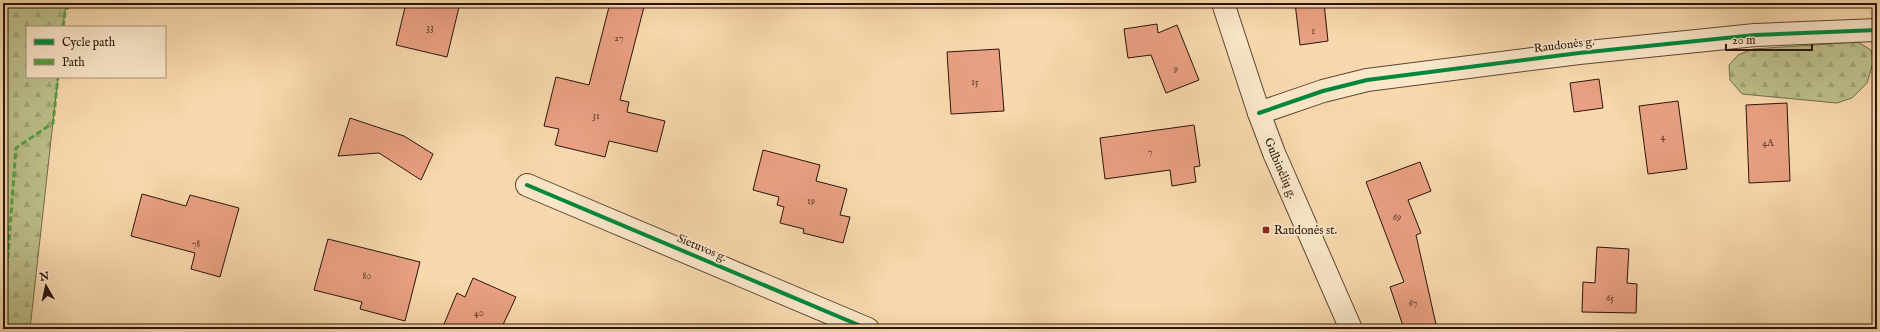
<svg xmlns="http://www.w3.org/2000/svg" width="1880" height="332" font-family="'IM FELL English',serif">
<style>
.forest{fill:url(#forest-firs);stroke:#726a4b}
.building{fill:#e9a082;stroke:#29150c}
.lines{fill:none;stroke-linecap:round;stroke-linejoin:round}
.minor-casing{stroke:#5d4634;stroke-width:24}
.minor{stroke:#fae6c9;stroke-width:22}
.quiet{stroke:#51a03e;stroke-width:3;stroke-dasharray:6 3;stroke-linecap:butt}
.cycleway-casing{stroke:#fae6c9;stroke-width:6}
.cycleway{stroke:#00873e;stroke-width:4}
.poi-dot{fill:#8f2418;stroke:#fae6c9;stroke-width:1.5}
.labels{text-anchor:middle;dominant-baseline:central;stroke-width:3.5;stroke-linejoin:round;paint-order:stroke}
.number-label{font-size:10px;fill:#59382a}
.street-label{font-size:12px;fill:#29150c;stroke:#fae6c9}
.poi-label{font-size:12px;fill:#29150c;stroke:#fae6c9;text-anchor:start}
</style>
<defs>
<pattern id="forest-firs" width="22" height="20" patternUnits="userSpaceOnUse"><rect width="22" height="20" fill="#bcbf8a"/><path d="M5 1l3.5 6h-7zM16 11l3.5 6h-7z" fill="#a2a376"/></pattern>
</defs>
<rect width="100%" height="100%" fill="#f8d8ac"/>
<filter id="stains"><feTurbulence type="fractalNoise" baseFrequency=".005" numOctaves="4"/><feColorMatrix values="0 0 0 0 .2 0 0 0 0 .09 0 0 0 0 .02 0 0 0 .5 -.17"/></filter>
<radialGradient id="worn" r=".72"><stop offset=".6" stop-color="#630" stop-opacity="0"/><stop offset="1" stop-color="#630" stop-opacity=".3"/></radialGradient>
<g class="forest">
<path d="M 3,3 L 66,3 L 63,27 L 27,27 L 27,77 L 58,77 L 30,329 L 3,329 Z"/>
<path d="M 1858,42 L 1871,50 L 1873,63 L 1867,83 L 1852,98 L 1837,103 L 1742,94 L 1730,80 L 1729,65 L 1738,55 L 1753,49 Z"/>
</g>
<g class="building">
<path d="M 406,3 L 460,3 L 447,57 L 396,45 Z"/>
<path d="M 610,3 L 645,3 L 620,100 L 629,102 L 627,112 L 665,121 L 657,152 L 609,141 L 605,157 L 555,145 L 559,129 L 544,126 L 556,77 L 589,85 Z"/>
<path d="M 1295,3 L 1324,3 L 1328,41 L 1300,45 Z"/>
<path d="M 1157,24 L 1158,33 L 1177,25 L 1199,80 L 1166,93 L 1151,55 L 1128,58 L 1124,29 Z"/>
<path d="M 999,49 L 1004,111 L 951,114 L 947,52 Z"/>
<path d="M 1599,79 L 1603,108 L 1574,112 L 1570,83 Z"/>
<path d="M 1678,101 L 1687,169 L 1648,174 L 1639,106 Z"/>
<path d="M 1787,103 L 1790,181 L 1749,183 L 1746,105 Z"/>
<path d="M 350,118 L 404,136 L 433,154 L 421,180 L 379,153 L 338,156 Z"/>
<path d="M 1194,125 L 1200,166 L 1194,167 L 1196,182 L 1172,186 L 1170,170 L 1105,179 L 1100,138 Z"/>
<path d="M 763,150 L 820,165 L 816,181 L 847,189 L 840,215 L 850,217 L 843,243 L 803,233 L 804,229 L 780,223 L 784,207 L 777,205 L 779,197 L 753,190 Z"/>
<path d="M 1420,162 L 1431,191 L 1408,200 L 1421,233 L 1416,235 L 1437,329 L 1422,329 L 1420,324 L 1404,329 L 1390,287 L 1404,282 L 1366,182 Z"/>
<path d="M 142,194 L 186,206 L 190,195 L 239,208 L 220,277 L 191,269 L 195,253 L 131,236 Z"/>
<path d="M 328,239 L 420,262 L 405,321 L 360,309 L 362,302 L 314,290 Z"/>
<path d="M 1597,247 L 1629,249 L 1627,283 L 1637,284 L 1636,313 L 1582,312 L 1583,282 L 1595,283 Z"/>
<path d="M 473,278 L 516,297 L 501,329 L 442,329 L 457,293 L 465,297 Z"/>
</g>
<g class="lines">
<g class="minor-casing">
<g id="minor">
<path id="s1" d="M 1223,3 L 1259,113 L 1274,153 L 1351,329"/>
<path d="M 1259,113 L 1323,91 L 1367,80 L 1579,53 L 1755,35 L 1877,30"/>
<path d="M 527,185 L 868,329"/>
</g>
</g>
<use href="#minor" class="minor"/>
<g class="quiet">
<path d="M 63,27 L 65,12 L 70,3"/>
<path d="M 3,321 L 16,148 L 53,123 L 58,77"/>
</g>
<g class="cycleway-casing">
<g id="cycleway">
<path d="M 1259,113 L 1323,91 L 1367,80 L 1579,53 L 1755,35 L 1877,30"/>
<path d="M 527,185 L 868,329"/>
</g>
</g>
<use href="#cycleway" class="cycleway"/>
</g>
<rect class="poi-dot" x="1262" y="226" width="8" height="8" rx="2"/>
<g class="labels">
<g class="number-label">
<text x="430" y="28">33</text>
<text x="1313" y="31">1</text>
<text x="619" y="38">27</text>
<text x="1176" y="69">9</text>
<text x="975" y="82">15</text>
<text x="596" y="116">31</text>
<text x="1663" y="137">4</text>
<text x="1768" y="143">4A</text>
<text x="1150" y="152">7</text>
<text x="811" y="201">19</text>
<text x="1397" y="217">69</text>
<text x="196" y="244">78</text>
<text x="367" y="276">80</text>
<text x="1610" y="298">65</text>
<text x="1413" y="303">67</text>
<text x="479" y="313">40</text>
</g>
<g class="street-label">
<text transform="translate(1564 45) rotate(-7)">Raudonės g.</text>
<text stroke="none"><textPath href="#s1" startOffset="175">Gulbinėlių g.</textPath></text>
<text transform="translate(702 248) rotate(23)">Sietuvos g.</text>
</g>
<g class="poi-label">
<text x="1274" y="230">Raudonės st.</text>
</g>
</g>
<rect width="1880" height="332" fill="none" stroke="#f8d8ac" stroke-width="16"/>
<rect x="4" y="4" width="1872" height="324" fill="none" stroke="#29150c" stroke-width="2"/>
<rect x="8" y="8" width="1864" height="316" fill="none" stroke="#29150c"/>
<rect x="26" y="26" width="140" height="52" fill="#fae6c9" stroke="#a6927d"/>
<rect x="34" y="39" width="20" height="6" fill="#00873e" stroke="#a6927d"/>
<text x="62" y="46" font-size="12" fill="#29150c">Cycle path</text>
<rect x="34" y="59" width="20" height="6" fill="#51a03e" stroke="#a6927d"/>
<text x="62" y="66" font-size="12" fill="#29150c">Path</text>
<g transform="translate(46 286) rotate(351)" stroke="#fae6c9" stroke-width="3" paint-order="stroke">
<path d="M0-3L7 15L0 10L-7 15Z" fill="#29150c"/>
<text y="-6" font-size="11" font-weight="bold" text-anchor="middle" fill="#29150c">N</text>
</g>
<path d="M1726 44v6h86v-6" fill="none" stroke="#29150c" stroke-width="2"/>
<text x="1732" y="44" font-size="12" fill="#29150c" stroke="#fae6c9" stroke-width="3" paint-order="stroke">20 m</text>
<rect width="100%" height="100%" filter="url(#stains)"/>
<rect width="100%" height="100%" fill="url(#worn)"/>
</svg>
